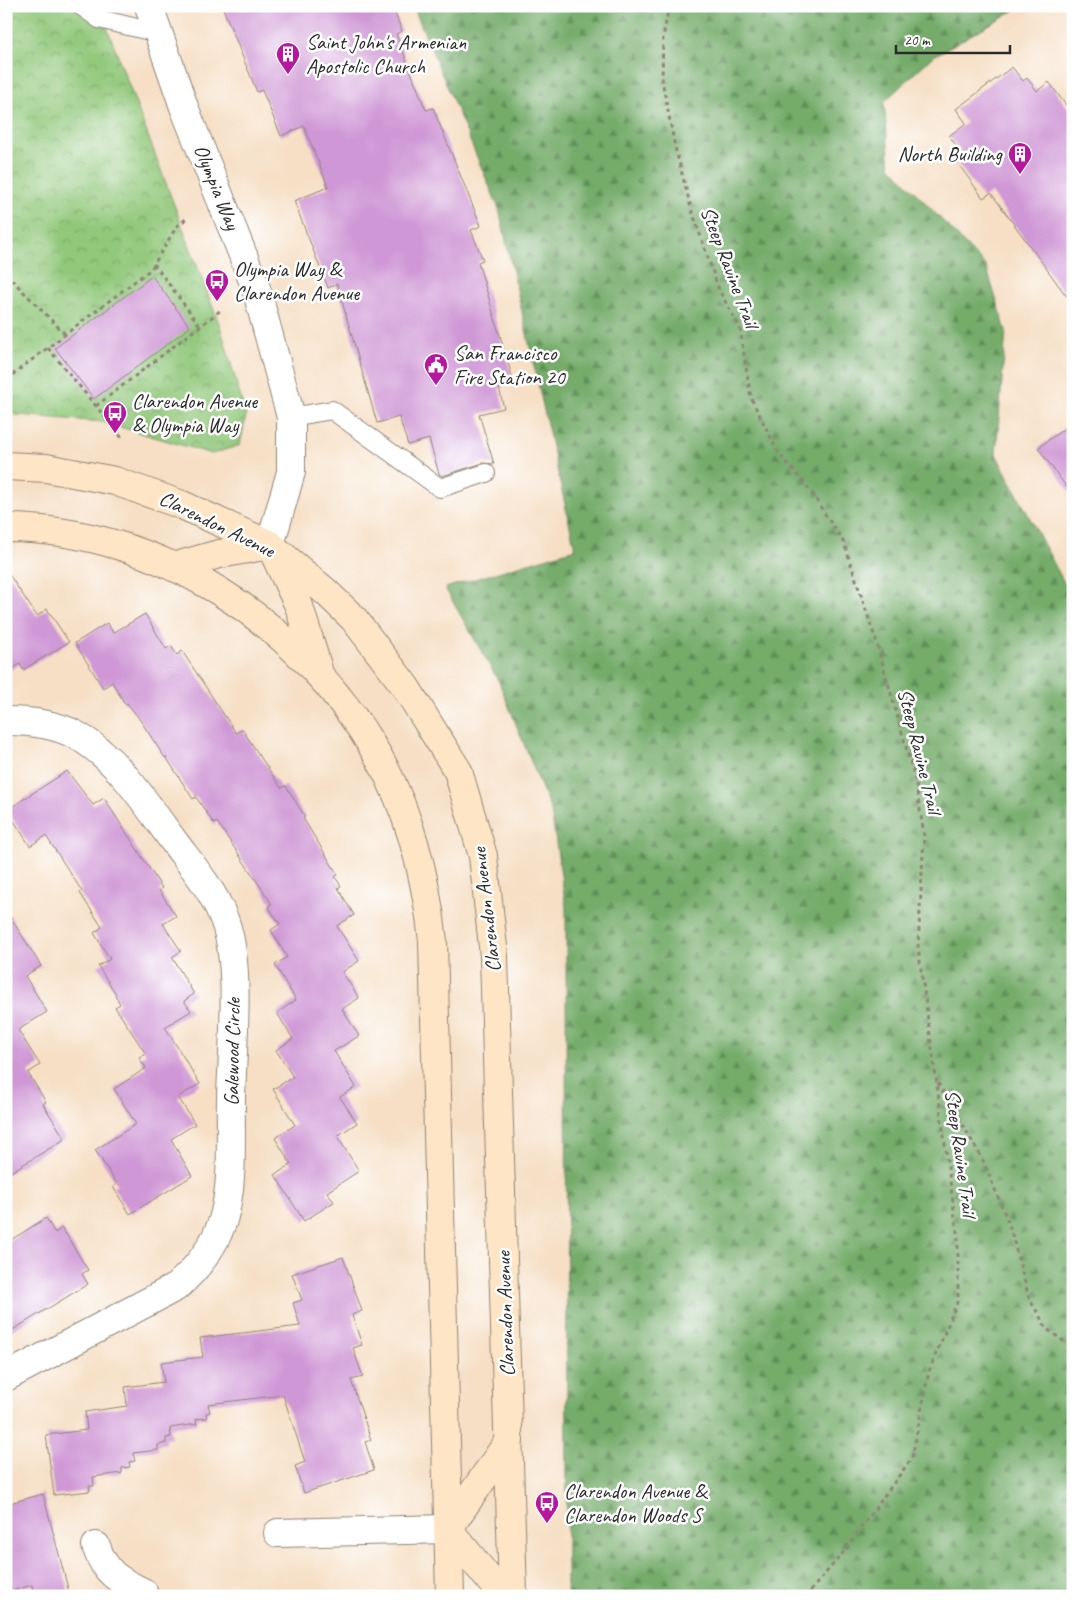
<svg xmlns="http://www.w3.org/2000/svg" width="1079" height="1602" font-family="Caveat,sans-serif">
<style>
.forest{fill:url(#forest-firs);stroke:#506c4a}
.park{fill:url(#park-crowns);stroke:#5e7a52}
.building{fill:#cf97d5}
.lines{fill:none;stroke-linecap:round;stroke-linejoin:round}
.lane-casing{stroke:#908578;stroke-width:20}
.street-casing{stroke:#908578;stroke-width:30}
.secondary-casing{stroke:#908578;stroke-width:30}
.path{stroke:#908578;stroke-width:3;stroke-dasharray:4 4;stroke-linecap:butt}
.lane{stroke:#fff;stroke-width:18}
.street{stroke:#fff;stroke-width:28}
.secondary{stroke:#fde5c5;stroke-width:28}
.labels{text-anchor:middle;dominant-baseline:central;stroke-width:5;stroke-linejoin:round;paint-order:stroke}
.poi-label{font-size:21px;fill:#2b2b2b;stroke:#fff;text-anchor:start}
.street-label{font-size:21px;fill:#2b2b2b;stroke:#fff}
</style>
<defs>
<pattern id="forest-firs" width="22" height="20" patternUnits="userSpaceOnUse" patternTransform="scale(1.25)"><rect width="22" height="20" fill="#74ac6a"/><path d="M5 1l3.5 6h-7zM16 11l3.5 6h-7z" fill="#5f8c57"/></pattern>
<pattern id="park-crowns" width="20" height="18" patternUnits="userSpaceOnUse" patternTransform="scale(1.25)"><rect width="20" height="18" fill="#91c87a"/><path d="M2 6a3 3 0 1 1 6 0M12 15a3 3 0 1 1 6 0" fill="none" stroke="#77a364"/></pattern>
</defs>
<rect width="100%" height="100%" fill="#fff"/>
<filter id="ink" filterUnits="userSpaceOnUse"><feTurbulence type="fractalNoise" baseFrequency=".02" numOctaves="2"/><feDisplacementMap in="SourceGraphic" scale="10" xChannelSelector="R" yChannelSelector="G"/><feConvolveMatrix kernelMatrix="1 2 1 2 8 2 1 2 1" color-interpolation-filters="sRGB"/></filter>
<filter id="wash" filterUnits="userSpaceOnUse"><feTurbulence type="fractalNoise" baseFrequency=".0096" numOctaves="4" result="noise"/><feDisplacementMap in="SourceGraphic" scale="20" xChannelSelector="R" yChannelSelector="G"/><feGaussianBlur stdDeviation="1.12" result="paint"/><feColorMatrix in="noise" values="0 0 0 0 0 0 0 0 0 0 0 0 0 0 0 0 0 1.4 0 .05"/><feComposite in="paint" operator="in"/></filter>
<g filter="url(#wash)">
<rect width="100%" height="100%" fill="#f6dfc5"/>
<path class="forest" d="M 413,6 L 1022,6 L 932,57 L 884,102 L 890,166 L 986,266 L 1006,331 L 996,454 L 1067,588 L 1073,611 L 1073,1596 L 567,1596 L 566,907 L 551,811 L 499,682 L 445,588 L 575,549 L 499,209 Z"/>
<path class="park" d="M 6,6 L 99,6 L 221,329 L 246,416 L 240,445 L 212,454 L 103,422 L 6,414 Z"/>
<g id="blocks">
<g class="building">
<path d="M 222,6 L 392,6 L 402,31 L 396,34 L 426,110 L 433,108 L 481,226 L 471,230 L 483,260 L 478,262 L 514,383 L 499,388 L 504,408 L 479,414 L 494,464 L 483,463 L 442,476 L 439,474 L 429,439 L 408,445 L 399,417 L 377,423 L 337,284 L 328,288 L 294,201 L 328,187 L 325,179 L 304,126 L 281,136 L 262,90 L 257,92 Z"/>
<path d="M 1012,67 L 1023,81 L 1027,78 L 1037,91 L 1049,82 L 1073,115 L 1073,305 L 991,193 L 983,198 L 954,158 L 961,152 L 949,136 L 966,123 L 956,109 Z"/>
<path d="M 152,276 L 190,327 L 94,399 L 55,348 Z"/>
<path d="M 1073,422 L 1073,496 L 1038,448 Z"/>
<path d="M 6,570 L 37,616 L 47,609 L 69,642 L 23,670 L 20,664 L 6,673 Z"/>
<path d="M 145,614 L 166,649 L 171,646 L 177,655 L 182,651 L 236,733 L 242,729 L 281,788 L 286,786 L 305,817 L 303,818 L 338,875 L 335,877 L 341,886 L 338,888 L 354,915 L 337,926 L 359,961 L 342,972 L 359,998 L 342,1009 L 359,1036 L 334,1051 L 356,1087 L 340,1097 L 357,1123 L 337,1136 L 359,1171 L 327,1192 L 334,1202 L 304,1221 L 275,1175 L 291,1164 L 275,1138 L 295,1125 L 273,1089 L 293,1077 L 276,1050 L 293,1039 L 277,1013 L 296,1000 L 275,965 L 287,957 L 271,930 L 280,924 L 268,906 L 272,904 L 217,822 L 214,824 L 196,797 L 193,799 L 166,757 L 165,758 L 138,717 L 127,703 L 125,704 L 112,682 L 103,688 L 75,643 L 107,623 L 113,633 Z"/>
<path d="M 67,771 L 93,805 L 104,798 L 162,888 L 159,890 L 176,916 L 163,924 L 181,951 L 172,957 L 194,994 L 184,1001 L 191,1011 L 165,1027 L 200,1084 L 178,1097 L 195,1124 L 171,1139 L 192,1176 L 130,1214 L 113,1187 L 117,1184 L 95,1150 L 136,1124 L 114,1089 L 146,1068 L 139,1058 L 146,1054 L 115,1007 L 120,1004 L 115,995 L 116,994 L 98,966 L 110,959 L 94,933 L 102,927 L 80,893 L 82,891 L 46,836 L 30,846 L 7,810 Z"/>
<path d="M 6,910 L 41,966 L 25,976 L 47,1012 L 18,1030 L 40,1065 L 28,1073 L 46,1102 L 43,1104 L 65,1139 L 6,1175 Z"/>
<path d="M 46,1218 L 55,1233 L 62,1228 L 88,1270 L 82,1274 L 88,1284 L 6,1334 L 6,1243 Z"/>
<path d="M 343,1257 L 362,1311 L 352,1315 L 362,1345 L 353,1348 L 363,1377 L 351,1380 L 371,1440 L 365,1442 L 374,1470 L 304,1493 L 295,1466 L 305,1462 L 283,1395 L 208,1404 L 210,1412 L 206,1413 L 207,1418 L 196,1419 L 197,1424 L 170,1428 L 171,1437 L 166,1438 L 166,1443 L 158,1445 L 158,1450 L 133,1453 L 135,1461 L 129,1462 L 130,1467 L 122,1468 L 122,1473 L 93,1477 L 94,1486 L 89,1486 L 90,1491 L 54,1495 L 46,1435 L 87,1430 L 85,1412 L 127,1406 L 125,1387 L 164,1382 L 161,1362 L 203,1357 L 200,1338 L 300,1326 L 293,1303 L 302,1300 L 292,1274 Z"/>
<path d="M 43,1494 L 70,1596 L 34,1596 L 32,1585 L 11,1591 L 6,1570 L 6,1504 Z"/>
</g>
</g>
</g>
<g filter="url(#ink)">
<use href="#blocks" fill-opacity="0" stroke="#908578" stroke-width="1"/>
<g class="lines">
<g class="lane-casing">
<g id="lane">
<path d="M 81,6 L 99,19 L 158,33"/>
<path d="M 291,417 L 332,410 L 440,488 L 486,473"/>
</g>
</g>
<g class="street-casing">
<g id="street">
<path d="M 149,6 L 184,107 L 256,288 L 291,417 L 291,472 L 270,545"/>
<path d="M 6,721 C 30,721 55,724 76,735 C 119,759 146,804 175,843 C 193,867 213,890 224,919 C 242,965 232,1048 231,1099 C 230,1138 234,1182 223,1220 C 214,1247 198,1268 176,1287 L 6,1377"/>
<path d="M 278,1533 L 448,1529"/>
<path d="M 96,1546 C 105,1573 118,1580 143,1592 L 143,1596"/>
</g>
</g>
<g class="secondary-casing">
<g id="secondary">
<path d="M 6,466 L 46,468 L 115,481 L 182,505 L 270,545 L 326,592 L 354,619 L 405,686 L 458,771 L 483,856 L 494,956 L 513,1596"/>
<path d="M 6,528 C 160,529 301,623 377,754 C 410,812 426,876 433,941 L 450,1596"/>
<path d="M 273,551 L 299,606 L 318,669"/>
<path d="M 173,567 L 219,554 L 270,545"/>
<path d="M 448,1529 L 509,1441"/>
<path d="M 448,1529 L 503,1596"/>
</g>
</g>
<g class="path">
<path d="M 669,6 L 663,37 L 662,80 L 675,147 L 691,208 L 719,290 L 740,329 L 751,398 L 779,454 L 807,486 L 844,543 L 877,644 L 915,779 L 924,835 L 918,947 L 958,1239 L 958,1300 L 929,1371 L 912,1458 L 842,1554 L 806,1596"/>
<path d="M 154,264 L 200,326"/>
<path d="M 6,274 L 65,334"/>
<path d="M 48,348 L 123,439"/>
<path d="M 12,375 L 151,269 L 177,226 L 186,219"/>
<path d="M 96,406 L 221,310"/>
<path d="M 938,1083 L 982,1158 L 1009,1224 L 1029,1298 L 1047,1329 L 1073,1348"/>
</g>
<use href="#lane" class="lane"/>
<use href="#street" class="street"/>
<use href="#secondary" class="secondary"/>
</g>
</g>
<defs>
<g id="building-pin" transform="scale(1.25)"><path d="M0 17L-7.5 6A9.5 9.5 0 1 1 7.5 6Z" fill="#b5179e" stroke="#fff"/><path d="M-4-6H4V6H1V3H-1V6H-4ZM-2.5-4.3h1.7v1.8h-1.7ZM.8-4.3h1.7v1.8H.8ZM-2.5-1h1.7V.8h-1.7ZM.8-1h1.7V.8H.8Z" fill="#fff"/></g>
<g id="bus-pin" transform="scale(1.25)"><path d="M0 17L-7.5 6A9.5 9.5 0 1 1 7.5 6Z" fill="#b5179e" stroke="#fff"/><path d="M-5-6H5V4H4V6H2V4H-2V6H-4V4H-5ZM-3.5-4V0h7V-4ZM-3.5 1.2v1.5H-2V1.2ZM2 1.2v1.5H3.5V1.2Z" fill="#fff"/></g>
<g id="civic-pin" transform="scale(1.25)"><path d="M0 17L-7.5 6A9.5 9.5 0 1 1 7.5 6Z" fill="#b5179e" stroke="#fff"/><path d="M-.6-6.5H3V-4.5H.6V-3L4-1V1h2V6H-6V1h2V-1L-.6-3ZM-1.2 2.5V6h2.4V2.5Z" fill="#fff"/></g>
</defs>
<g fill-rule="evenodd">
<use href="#building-pin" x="288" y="54"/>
<use href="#building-pin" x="1020" y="154"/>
<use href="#bus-pin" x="217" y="281"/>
<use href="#civic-pin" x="436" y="365"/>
<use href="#bus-pin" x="115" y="413"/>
<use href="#bus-pin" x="547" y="1503"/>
</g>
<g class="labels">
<g class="poi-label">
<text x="306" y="42">Saint John's Armenian<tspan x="306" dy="24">Apostolic Church</tspan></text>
<text x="1002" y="154" text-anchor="end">North Building</text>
<text x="234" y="269">Olympia Way &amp;<tspan x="234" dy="24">Clarendon Avenue</tspan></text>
<text x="454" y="353">San Francisco<tspan x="454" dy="24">Fire Station 20</tspan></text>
<text x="132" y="401">Clarendon Avenue<tspan x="132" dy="24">&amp; Olympia Way</tspan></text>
<text x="564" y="1491">Clarendon Avenue &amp;<tspan x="564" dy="24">Clarendon Woods S</tspan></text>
</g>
<g class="street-label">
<text transform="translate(217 187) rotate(68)">Olympia Way</text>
<text transform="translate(730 267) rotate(69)">Steep Ravine Trail</text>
<text transform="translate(217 524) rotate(26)">Clarendon Avenue</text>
<text transform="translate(920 751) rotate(76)">Steep Ravine Trail</text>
<text transform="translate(486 910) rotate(-97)">Clarendon Avenue</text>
<text transform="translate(232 1052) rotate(-89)">Galewood Circle</text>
<text transform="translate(961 1153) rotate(82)">Steep Ravine Trail</text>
<text transform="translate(505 1314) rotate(-92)">Clarendon Avenue</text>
</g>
</g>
<rect width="1079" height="1602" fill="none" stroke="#fff" stroke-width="25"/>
<path d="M896 45v8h114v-8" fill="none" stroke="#2b2b2b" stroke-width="2.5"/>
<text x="904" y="45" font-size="15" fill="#2b2b2b" stroke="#ffffff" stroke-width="4" paint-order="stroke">20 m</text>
</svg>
